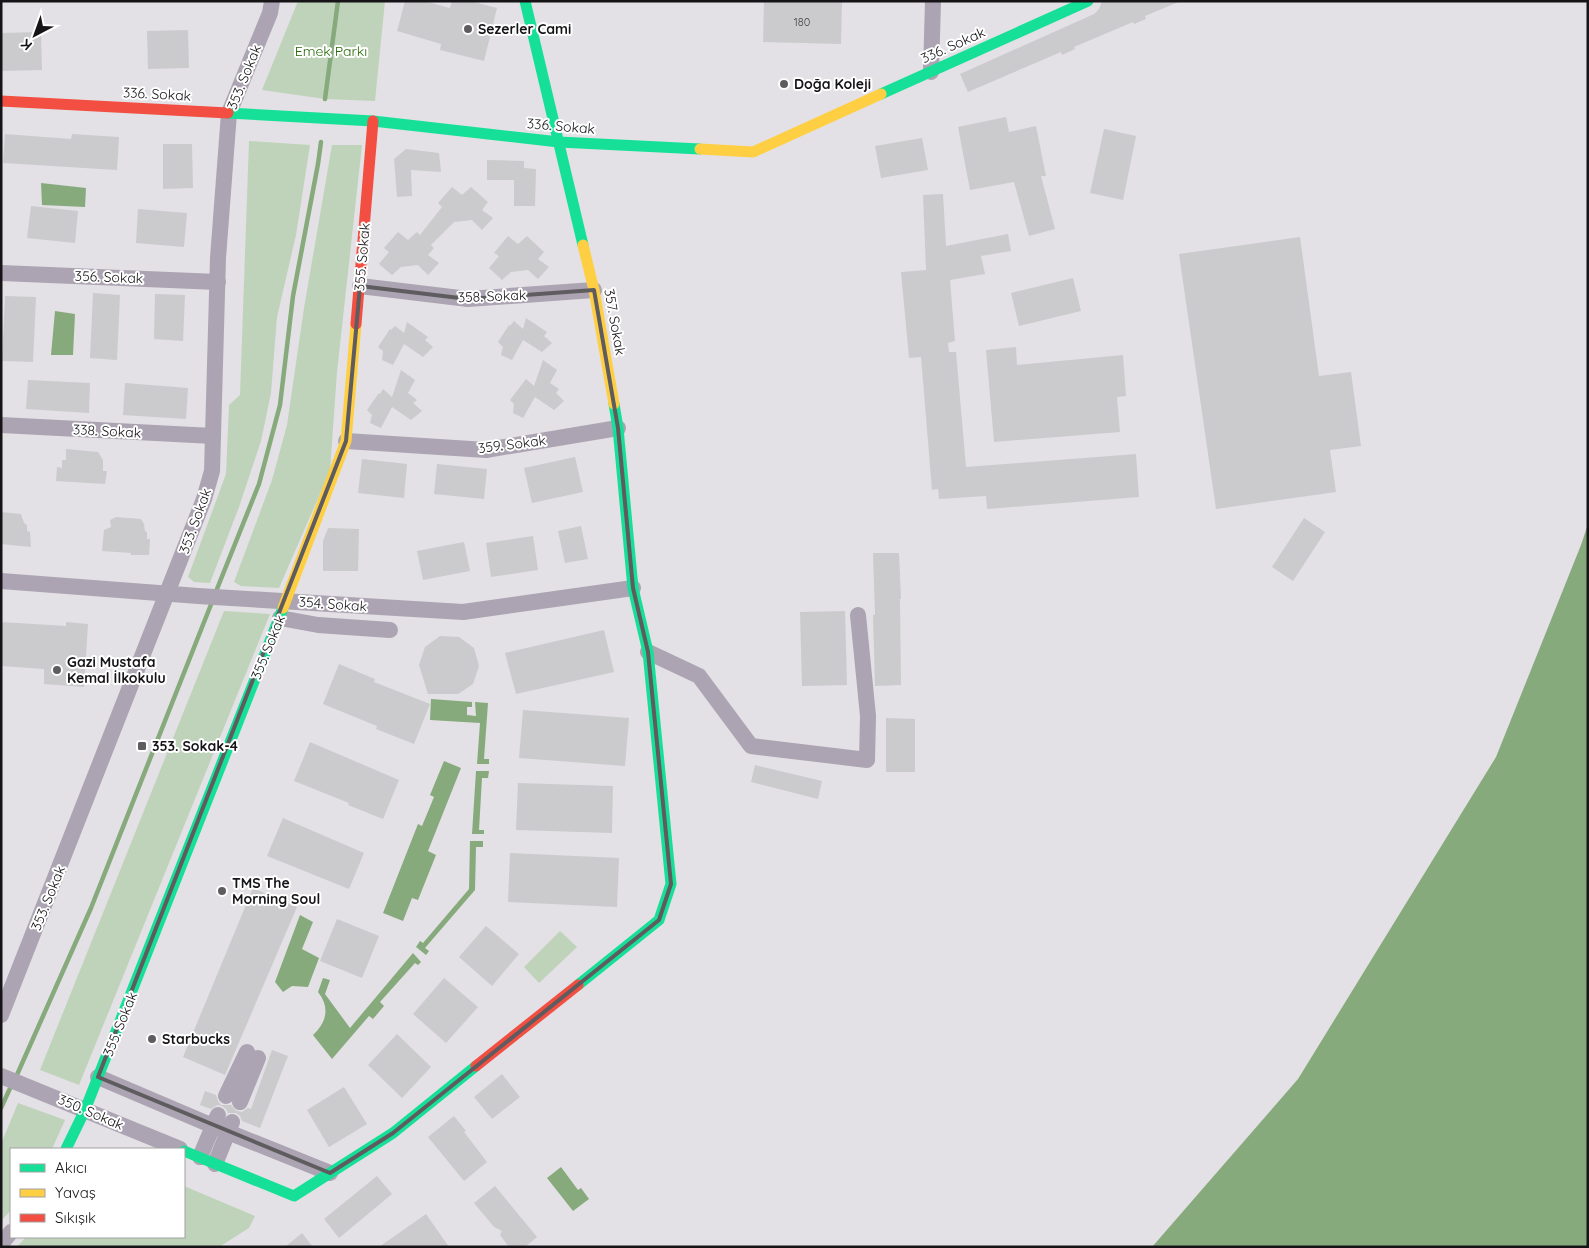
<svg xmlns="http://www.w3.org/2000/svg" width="1589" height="1248" font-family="Quicksand,sans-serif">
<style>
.green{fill:#bfd3ba}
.water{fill:#87aa7d}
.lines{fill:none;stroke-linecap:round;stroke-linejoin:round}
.stream{stroke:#87aa7d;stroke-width:4.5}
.building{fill:#cbcacd}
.street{stroke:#aca4b2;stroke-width:16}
.fast{stroke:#16e098;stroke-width:11}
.slow{stroke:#ffcf43;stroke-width:11}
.jam{stroke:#f24e42;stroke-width:11}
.marked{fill:none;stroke:#5e5c5f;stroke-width:4;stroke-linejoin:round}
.poi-dot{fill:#5e5c5f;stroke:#fff;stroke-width:2}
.labels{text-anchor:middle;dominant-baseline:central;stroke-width:4;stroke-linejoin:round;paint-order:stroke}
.number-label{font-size:11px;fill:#444246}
.poi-label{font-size:14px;font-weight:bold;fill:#161417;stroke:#fff;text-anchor:start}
.street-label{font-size:14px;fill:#161417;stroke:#fff}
.park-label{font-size:14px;fill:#266705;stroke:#fff}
</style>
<rect width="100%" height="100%" fill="#e3e1e5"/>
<g class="green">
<path d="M 298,1 L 385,1 L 375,101 L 325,99 L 262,90 Z"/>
<path d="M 249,141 L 310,145 L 296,235 L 277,317 L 271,393 L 261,441 L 239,507 L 210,583 L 194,582 L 188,577 L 226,474 L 229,405 L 240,395 Z"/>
<path d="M 332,145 L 362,145 L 337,372 L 330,471 L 279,588 L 241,586 L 234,582 L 272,480 L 287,425 L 304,308 Z"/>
<path d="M 224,611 L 270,614 L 79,1085 L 40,1070 Z"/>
<path d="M 560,931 L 577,947 L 539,983 L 524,967 Z"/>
<path d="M 18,1103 L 65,1120 L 52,1149 L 11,1149 L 11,1210 L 1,1221 L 1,1144 Z"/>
<path d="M 184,1186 L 255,1216 L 249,1228 L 219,1247 L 17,1247 L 26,1237 L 184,1237 Z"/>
</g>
<g class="water">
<path d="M 41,183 L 86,188 L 85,207 L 42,205 Z"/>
<path d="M 55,311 L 75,314 L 73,355 L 51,355 Z"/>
<path d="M 1588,524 L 1588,1247 L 1152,1247 L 1298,1079 L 1496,757 L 1581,545 Z"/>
<path d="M 431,699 L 472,702 L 472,707 L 467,707 L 467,715 L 476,716 L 475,702 L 488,703 L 484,759 L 489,759 L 489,764 L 477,764 L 480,723 L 430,720 Z"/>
<path d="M 444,761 L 461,768 L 428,851 L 436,855 L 418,900 L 412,898 L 403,921 L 383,913 L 418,824 L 422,826 L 434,797 L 430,795 Z"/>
<path d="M 476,771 L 489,771 L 488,778 L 482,778 L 479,830 L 484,830 L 484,834 L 472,834 Z"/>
<path d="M 470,841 L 483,841 L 483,847 L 476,847 L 475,890 L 425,948 L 429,951 L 426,955 L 416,947 L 420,941 L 423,943 L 469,889 Z"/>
<path d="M 300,915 L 313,922 L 302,949 L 319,958 L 308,987 L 292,986 L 283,992 L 275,982 Z"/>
<path d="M 413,953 L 421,962 L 418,965 L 415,963 L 380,1002 L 384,1006 L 373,1019 L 369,1016 L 332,1059 L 313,1035 C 327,1022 330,1007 318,992 L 323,978 L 330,980 L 325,994 L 350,1028 Z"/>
<path d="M 561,1167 L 578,1190 L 581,1188 L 589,1199 L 573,1211 L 547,1178 Z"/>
</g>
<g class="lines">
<g class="stream">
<path d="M 325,99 L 338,1"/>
<path d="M 215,594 L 259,484 L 280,405 L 293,296 L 318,164 L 321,142"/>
<path d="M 16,1077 L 91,908 L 212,602"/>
<path d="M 1,1108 L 12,1084"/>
</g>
</g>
<g class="building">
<path d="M 405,1 L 424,1 L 450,8 L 452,1 L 470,1 L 497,8 L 484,61 L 440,50 L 441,44 L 397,31 Z"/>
<path d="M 764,1 L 842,1 L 841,44 L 763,42 Z"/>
<path d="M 1102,1 L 1181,1 L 1145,16 L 1146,19 L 1134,24 L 1133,22 L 1074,47 L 1075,49 L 1062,55 L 1061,52 L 968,92 L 960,74 L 1094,14 L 1099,9 Z"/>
<path d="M 188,30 L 189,68 L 148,69 L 147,31 Z"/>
<path d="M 41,32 L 42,70 L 1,71 L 1,33 Z"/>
<path d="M 1006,117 L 1009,132 L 1036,126 L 1046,176 L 1041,176 L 1055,229 L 1029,236 L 1014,182 L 970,190 L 958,127 Z"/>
<path d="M 1104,129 L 1136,136 L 1123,200 L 1090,193 Z"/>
<path d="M 5,134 L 71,139 L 72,134 L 119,137 L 117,170 L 3,163 Z"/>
<path d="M 922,138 L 928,170 L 881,178 L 875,146 Z"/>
<path d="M 163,144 L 192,144 L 193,188 L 163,189 Z"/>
<path d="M 406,149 L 439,153 L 441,172 L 411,170 L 412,196 L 397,197 L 394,159 Z"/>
<path d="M 487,160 L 524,161 L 524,168 L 536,169 L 535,206 L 514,206 L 514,180 L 487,180 Z"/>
<path d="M 452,187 L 462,195 L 471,187 L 488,202 L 482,210 L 493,218 L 482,230 L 472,220 L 454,222 L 431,245 L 434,248 L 428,255 L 439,263 L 428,275 L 418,265 L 401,267 L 392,275 L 379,264 L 389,252 L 384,248 L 398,232 L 408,240 L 417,232 L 420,235 L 442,207 L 438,203 Z"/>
<path d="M 943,194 L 946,246 L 1008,234 L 1011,251 L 981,256 L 985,274 L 950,280 L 955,341 L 948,343 L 949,352 L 956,352 L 966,467 L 1136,454 L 1139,497 L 987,509 L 986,496 L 939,499 L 938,489 L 932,490 L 921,357 L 909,358 L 901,272 L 926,270 L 923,195 Z"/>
<path d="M 31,206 L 78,211 L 75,243 L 27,238 Z"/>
<path d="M 138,209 L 187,213 L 184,247 L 136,243 Z"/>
<path d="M 508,236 L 518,244 L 527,236 L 544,252 L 538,259 L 549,267 L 538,279 L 528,270 L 511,272 L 502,280 L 489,268 L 499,256 L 494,253 Z"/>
<path d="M 1300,237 L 1319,376 L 1351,372 L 1361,446 L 1330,450 L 1336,492 L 1216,509 L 1179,254 Z"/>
<path d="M 1073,278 L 1081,311 L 1019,326 L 1011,293 Z"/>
<path d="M 93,293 L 120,295 L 117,360 L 90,358 Z"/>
<path d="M 155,294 L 185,295 L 183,341 L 154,339 Z"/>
<path d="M 5,296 L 36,297 L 33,362 L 2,361 Z"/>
<path d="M 526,318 L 547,332 L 544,336 L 552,343 L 542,352 L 523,340 L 512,360 L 501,355 L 503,347 L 498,342 L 509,325 L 510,326 L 514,321 L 523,329 Z"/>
<path d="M 407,322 L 428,337 L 425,340 L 433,347 L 423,357 L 404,344 L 393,365 L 382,360 L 383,351 L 378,347 L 390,329 L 391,330 L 395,326 L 404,333 Z"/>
<path d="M 1016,347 L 1017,365 L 1123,355 L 1126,396 L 1117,397 L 1120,432 L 994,442 L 986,350 Z"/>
<path d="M 543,360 L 557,370 L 550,383 L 559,389 L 556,393 L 564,401 L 554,410 L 535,397 L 523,418 L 513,413 L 514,404 L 510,400 L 526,379 L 534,386 Z"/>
<path d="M 401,370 L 415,380 L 408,393 L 417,400 L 413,403 L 422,411 L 411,420 L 392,407 L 381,428 L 370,423 L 372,415 L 367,410 L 379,393 L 380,394 L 383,389 L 392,397 Z"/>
<path d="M 28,380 L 90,383 L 89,413 L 26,409 Z"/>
<path d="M 125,383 L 188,388 L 186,419 L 123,415 Z"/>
<path d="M 66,449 L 98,452 L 103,460 L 103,471 L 107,471 L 105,484 L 56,481 L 57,467 L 62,468 L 62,460 L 66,460 Z"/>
<path d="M 575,457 L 583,492 L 532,503 L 524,468 Z"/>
<path d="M 362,459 L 407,464 L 404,498 L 358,493 Z"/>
<path d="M 437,464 L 487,469 L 484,499 L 434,494 Z"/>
<path d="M 1,512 L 21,514 L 24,523 L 27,525 L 27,531 L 30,532 L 31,547 L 1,544 Z"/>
<path d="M 116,517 L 141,519 L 144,524 L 145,531 L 147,532 L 147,539 L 150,539 L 149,555 L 131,555 L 131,553 L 102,551 L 104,530 L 111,527 L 110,520 Z"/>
<path d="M 1304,518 L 1325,532 L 1293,581 L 1272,567 Z"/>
<path d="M 581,526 L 588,559 L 565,563 L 558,531 Z"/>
<path d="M 328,528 L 359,529 L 358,571 L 323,571 L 323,541 Z"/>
<path d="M 533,536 L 538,570 L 491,577 L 486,543 Z"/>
<path d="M 464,542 L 470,571 L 423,580 L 417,551 Z"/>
<path d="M 873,553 L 899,553 L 901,599 L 900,599 L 901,685 L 875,686 L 873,615 L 875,615 Z"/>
<path d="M 845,611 L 847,685 L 802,686 L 800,612 Z"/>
<path d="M 1,622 L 66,626 L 66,622 L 88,624 L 84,687 L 44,684 L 44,669 L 1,666 Z"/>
<path d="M 604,630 L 614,672 L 516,694 L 505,653 Z"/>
<path d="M 440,636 L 459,637 L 474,648 L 479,666 L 473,684 L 458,694 L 428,694 L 419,665 L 425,647 Z"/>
<path d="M 339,664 L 375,679 L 374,682 L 430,704 L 414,744 L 376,729 L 377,726 L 323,704 Z"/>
<path d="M 523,710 L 629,718 L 625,766 L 519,758 Z"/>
<path d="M 886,718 L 915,719 L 915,772 L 886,772 Z"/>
<path d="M 310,742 L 399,780 L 383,819 L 348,805 L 349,803 L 294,781 Z"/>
<path d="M 755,765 L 822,781 L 818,799 L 751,782 Z"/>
<path d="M 518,783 L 613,786 L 612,833 L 516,830 Z"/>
<path d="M 283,818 L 364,853 L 349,889 L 267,856 Z"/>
<path d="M 510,853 L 619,858 L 617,907 L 508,902 Z"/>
<path d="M 253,888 L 297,907 L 225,1075 L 183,1057 Z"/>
<path d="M 337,919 L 379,936 L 362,978 L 320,961 Z"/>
<path d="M 486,926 L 519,954 L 492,986 L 459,957 Z"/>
<path d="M 444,978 L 478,1007 L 446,1043 L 413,1014 Z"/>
<path d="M 397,1034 L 431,1067 L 402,1098 L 368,1065 Z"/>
<path d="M 272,1050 L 288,1056 L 260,1128 L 242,1121 L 240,1116 L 236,1113 L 228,1113 L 226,1109 L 222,1106 L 217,1105 L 211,1109 L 200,1105 L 205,1091 L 216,1095 L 218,1101 L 221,1105 L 231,1105 L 237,1111 L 242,1112 L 248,1108 L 251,1109 Z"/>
<path d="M 502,1074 L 520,1097 L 492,1119 L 474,1097 Z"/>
<path d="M 344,1087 L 367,1124 L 329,1147 L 307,1110 Z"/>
<path d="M 454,1116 L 466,1131 L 464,1132 L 487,1162 L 464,1181 L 428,1137 Z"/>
<path d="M 377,1176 L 392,1194 L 339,1238 L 324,1219 Z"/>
<path d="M 495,1186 L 537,1237 L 525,1247 L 509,1247 L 500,1235 L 502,1231 L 494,1227 L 474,1203 Z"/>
<path d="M 426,1214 L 449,1247 L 379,1247 Z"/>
<path d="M 302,1233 L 313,1247 L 285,1247 Z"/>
</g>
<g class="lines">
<g class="street">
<path d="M 931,72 L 933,1"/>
<path d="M 1,273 L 218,282"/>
<path d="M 360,286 L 468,299 L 594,290"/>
<path d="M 1,425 L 213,436"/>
<path d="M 346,441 L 486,450 L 618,428"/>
<path d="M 1,581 L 198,596 L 463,612 L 633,588"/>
<path d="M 280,618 L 318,625 L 390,630"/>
<path d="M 648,652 L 699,676 L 751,746 L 867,760 L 868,716 L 858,615"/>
<path d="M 1,1015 L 204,499 L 212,471 L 218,258 L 229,113 L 270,13 L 272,1"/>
<path d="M 1,1076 L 180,1149"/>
<path d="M 98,1077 L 213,1126 L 200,1157"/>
<path d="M 226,1096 L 247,1052"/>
<path d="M 240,1102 L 258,1058"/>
<path d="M 232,1122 L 228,1132 L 330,1173"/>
<path d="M 215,1164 L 228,1132 L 213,1126 L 218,1115"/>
<path d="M 1,1244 L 11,1232"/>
</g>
<g class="fast">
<path d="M 525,1 L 583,245"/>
<path d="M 881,94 L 1088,1"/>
<path d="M 228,113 L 373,121 L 559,142 L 700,149"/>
<path d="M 578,985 L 659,920 L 671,884 L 648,652 L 633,588 L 618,428 L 614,404"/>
<path d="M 66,1149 L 85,1110 L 283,608"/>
<path d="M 184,1151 L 294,1196 L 393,1133 L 476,1066"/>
</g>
<g class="slow">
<path d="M 700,149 L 753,152 L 881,94"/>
<path d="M 583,245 L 594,290 L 614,404"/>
<path d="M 283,608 L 346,441 L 356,324"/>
</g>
<g class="jam">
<path d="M 1,101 L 228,113"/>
<path d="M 356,324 L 373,121"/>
<path d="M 476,1066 L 578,985"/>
</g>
</g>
<path class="marked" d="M 360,286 L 468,299 L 594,290 L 618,428 L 633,588 L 648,652 L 671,884 L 659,920 L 393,1133 L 330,1173 L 98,1077 L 346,441 Z"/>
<g class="poi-dot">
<circle cx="468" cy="29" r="5"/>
<circle cx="784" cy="84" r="5"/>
<circle cx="57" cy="670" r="5"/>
<rect x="137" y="741" width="10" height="10" rx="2.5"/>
<circle cx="222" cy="891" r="5"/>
<circle cx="152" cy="1039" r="5"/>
</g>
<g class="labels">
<g class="number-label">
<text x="802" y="22">180</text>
</g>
<g class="poi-label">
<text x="478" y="29">Sezerler Cami</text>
<text x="794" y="84">Doğa Koleji</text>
<text x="67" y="662">Gazi Mustafa<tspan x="67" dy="16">Kemal İlkokulu</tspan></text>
<text x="152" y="746">353. Sokak-4</text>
<text x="232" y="883">TMS The<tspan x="232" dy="16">Morning Soul</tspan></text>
<text x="162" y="1039">Starbucks</text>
</g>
<g class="street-label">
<text transform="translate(953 45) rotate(-24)">336. Sokak</text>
<text transform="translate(244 77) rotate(-68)">353. Sokak</text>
<text transform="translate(157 94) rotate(3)">336. Sokak</text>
<text transform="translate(561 126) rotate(5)">336. Sokak</text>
<text transform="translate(362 257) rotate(-85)">355. Sokak</text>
<text transform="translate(109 277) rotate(2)">356. Sokak</text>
<text transform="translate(492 296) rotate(-2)">358. Sokak</text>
<text transform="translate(615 322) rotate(80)">357. Sokak</text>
<text transform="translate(107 431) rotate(3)">338. Sokak</text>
<text transform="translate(512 444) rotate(-7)">359. Sokak</text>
<text transform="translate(195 521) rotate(-70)">353. Sokak</text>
<text transform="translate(333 604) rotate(4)">354. Sokak</text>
<text transform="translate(268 647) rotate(-68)">355. Sokak</text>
<text transform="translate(48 898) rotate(-68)">353. Sokak</text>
<text transform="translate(120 1024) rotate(-68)">355. Sokak</text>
<text transform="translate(91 1112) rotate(23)">350. Sokak</text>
</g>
<g class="park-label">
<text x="331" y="51">Emek Parkı</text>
</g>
</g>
<rect width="1589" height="1248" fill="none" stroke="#161417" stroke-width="5"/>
<rect x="10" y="1148" width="175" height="90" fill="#ffffff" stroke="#a2a1a2"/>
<rect x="20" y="1164" width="25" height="8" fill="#16e098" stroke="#a2a1a2"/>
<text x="55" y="1173" font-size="15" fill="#161417">Akıcı</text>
<rect x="20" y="1189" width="25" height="8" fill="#ffcf43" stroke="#a2a1a2"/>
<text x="55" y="1198" font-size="15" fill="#161417">Yavaş</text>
<rect x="20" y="1214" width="25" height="8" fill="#f24e42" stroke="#a2a1a2"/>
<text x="55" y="1223" font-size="15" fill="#161417">Sıkışık</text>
<g transform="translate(35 35) rotate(221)" stroke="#ffffff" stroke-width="4" paint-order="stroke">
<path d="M0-4L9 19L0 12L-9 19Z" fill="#161417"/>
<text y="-8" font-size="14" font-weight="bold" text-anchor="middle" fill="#161417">K</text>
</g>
</svg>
